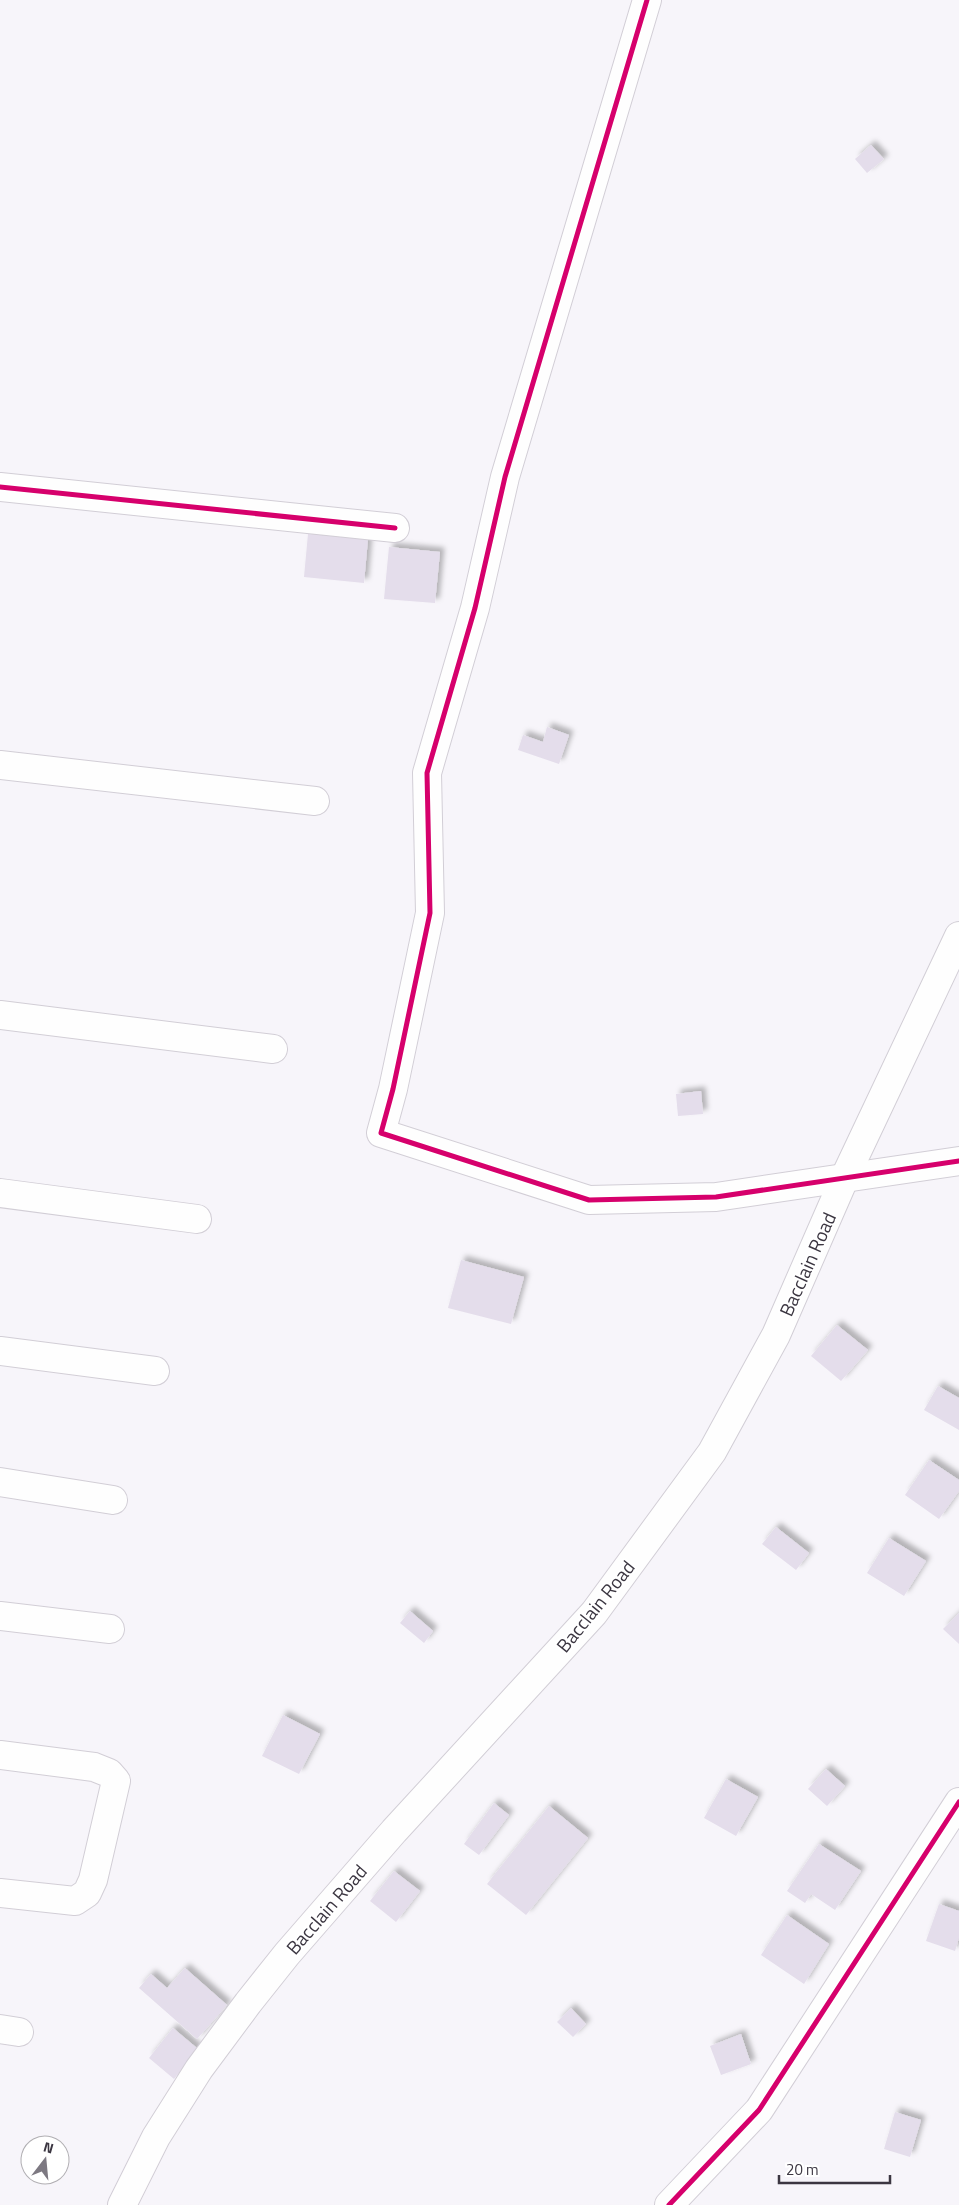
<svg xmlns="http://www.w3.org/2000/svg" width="959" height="2205" font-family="'Titillium Web',sans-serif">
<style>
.building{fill:#e4ddeb;filter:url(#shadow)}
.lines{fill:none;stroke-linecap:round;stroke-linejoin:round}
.street-casing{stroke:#d2ced6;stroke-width:30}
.secondary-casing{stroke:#d2ced6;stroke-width:30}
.street{stroke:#fefefe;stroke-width:28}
.secondary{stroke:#fefefe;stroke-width:28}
.cycleway-casing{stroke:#fff;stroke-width:8}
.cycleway{stroke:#d6006c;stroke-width:5}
.labels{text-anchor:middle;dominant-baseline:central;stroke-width:4.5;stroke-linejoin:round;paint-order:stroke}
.street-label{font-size:19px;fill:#3b3641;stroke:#fff}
</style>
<defs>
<filter id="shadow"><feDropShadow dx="4.5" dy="-4.5" stdDeviation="2.5" flood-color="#0004"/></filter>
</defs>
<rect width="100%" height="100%" fill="#f7f5fa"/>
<g class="building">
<path d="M 871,145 L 884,159 L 867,173 L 855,159 Z"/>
<path d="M 308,534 L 368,539 L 364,583 L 304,577 Z"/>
<path d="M 389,547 L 440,552 L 435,603 L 384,599 Z"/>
<path d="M 547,727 L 569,735 L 559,764 L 518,750 L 523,735 L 543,742 Z"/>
<path d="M 701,1091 L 703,1114 L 678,1116 L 676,1094 Z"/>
<path d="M 461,1260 L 524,1277 L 511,1324 L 448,1308 Z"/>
<path d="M 837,1325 L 868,1350 L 841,1381 L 811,1356 Z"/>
<path d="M 938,1386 L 959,1398 L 959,1430 L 924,1410 Z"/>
<path d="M 929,1460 L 959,1480 L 959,1491 L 939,1519 L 905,1495 Z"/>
<path d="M 776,1527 L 809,1553 L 796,1570 L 762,1544 Z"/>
<path d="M 889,1538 L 926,1561 L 904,1596 L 867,1573 Z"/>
<path d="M 410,1611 L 433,1631 L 424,1643 L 400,1623 Z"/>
<path d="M 959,1613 L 959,1644 L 943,1629 Z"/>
<path d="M 283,1715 L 320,1734 L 299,1774 L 262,1756 Z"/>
<path d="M 826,1769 L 845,1786 L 827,1806 L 808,1789 Z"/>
<path d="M 726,1779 L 758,1797 L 736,1836 L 704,1818 Z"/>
<path d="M 494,1803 L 509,1815 L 479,1855 L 464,1844 Z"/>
<path d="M 549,1806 L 588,1838 L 526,1915 L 487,1884 Z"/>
<path d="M 819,1844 L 861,1871 L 835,1910 L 811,1894 L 805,1903 L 787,1891 Z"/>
<path d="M 394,1871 L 420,1891 L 396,1922 L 370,1901 Z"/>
<path d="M 939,1904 L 959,1911 L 959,1938 L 955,1951 L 926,1941 Z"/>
<path d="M 787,1915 L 829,1944 L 804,1984 L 761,1955 Z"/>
<path d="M 185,1968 L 227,2005 L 197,2039 L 139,1988 L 151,1974 L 167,1988 Z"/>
<path d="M 571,2008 L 586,2024 L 573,2037 L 557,2022 Z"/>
<path d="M 173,2028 L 198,2049 L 174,2079 L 149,2058 Z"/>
<path d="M 741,2034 L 751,2064 L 721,2075 L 710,2046 Z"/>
<path d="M 895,2112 L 921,2120 L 910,2157 L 884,2149 Z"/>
</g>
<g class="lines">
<g class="street-casing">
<g id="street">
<path d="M 647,0 L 505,477 L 475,608 L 427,773 L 430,913 L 393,1089 L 381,1133 L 589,1200 L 716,1197 L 959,1161"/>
<path d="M 0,487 L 395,528"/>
<path d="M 0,765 L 315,801"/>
<path d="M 0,1015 L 273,1049"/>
<path d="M 0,1193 L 197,1219"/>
<path d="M 0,1351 L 155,1371"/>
<path d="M 0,1482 L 113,1500"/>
<path d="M 0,1616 L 110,1629"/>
<path d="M 0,1755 L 94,1767 L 109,1773 L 116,1781 L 93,1880 L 87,1893 L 75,1901 L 0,1893"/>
<path d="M 0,2029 L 19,2032"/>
<path d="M 669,2205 L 759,2110 L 959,1802"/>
</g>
</g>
<g class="secondary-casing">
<path id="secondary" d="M 122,2205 L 156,2137 L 199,2069 L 248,2003 L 287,1954 L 394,1831 L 594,1613 L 712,1452 L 776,1335 L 845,1177 L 959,936"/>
</g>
<use href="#street" class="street"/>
<use href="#secondary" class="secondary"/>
<g class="cycleway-casing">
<g id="cycleway">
<path d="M 647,0 L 505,477 L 475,608 L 427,773 L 430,913 L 393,1089 L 381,1133 L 589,1200 L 716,1197 L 959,1161"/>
<path d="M 0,487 L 395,528"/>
<path d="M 669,2205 L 759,2110 L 959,1802"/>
</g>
</g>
<use href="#cycleway" class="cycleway"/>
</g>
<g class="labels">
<g class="street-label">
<text transform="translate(807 1264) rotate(-66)">Bacclain Road</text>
<text transform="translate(595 1606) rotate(-51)">Bacclain Road</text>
<text transform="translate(326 1909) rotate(-49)">Bacclain Road</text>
</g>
</g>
<g transform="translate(45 2160) rotate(16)"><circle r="24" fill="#ffffff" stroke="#b1afb3"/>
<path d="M0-4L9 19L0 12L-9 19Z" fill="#7d7982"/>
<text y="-8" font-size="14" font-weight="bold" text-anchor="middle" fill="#3b3641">N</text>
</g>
<path d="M779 2175v8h111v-8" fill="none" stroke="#3b3641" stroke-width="2.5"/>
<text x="786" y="2175" font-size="15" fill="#3b3641" stroke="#ffffff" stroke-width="4" paint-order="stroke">20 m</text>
</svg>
